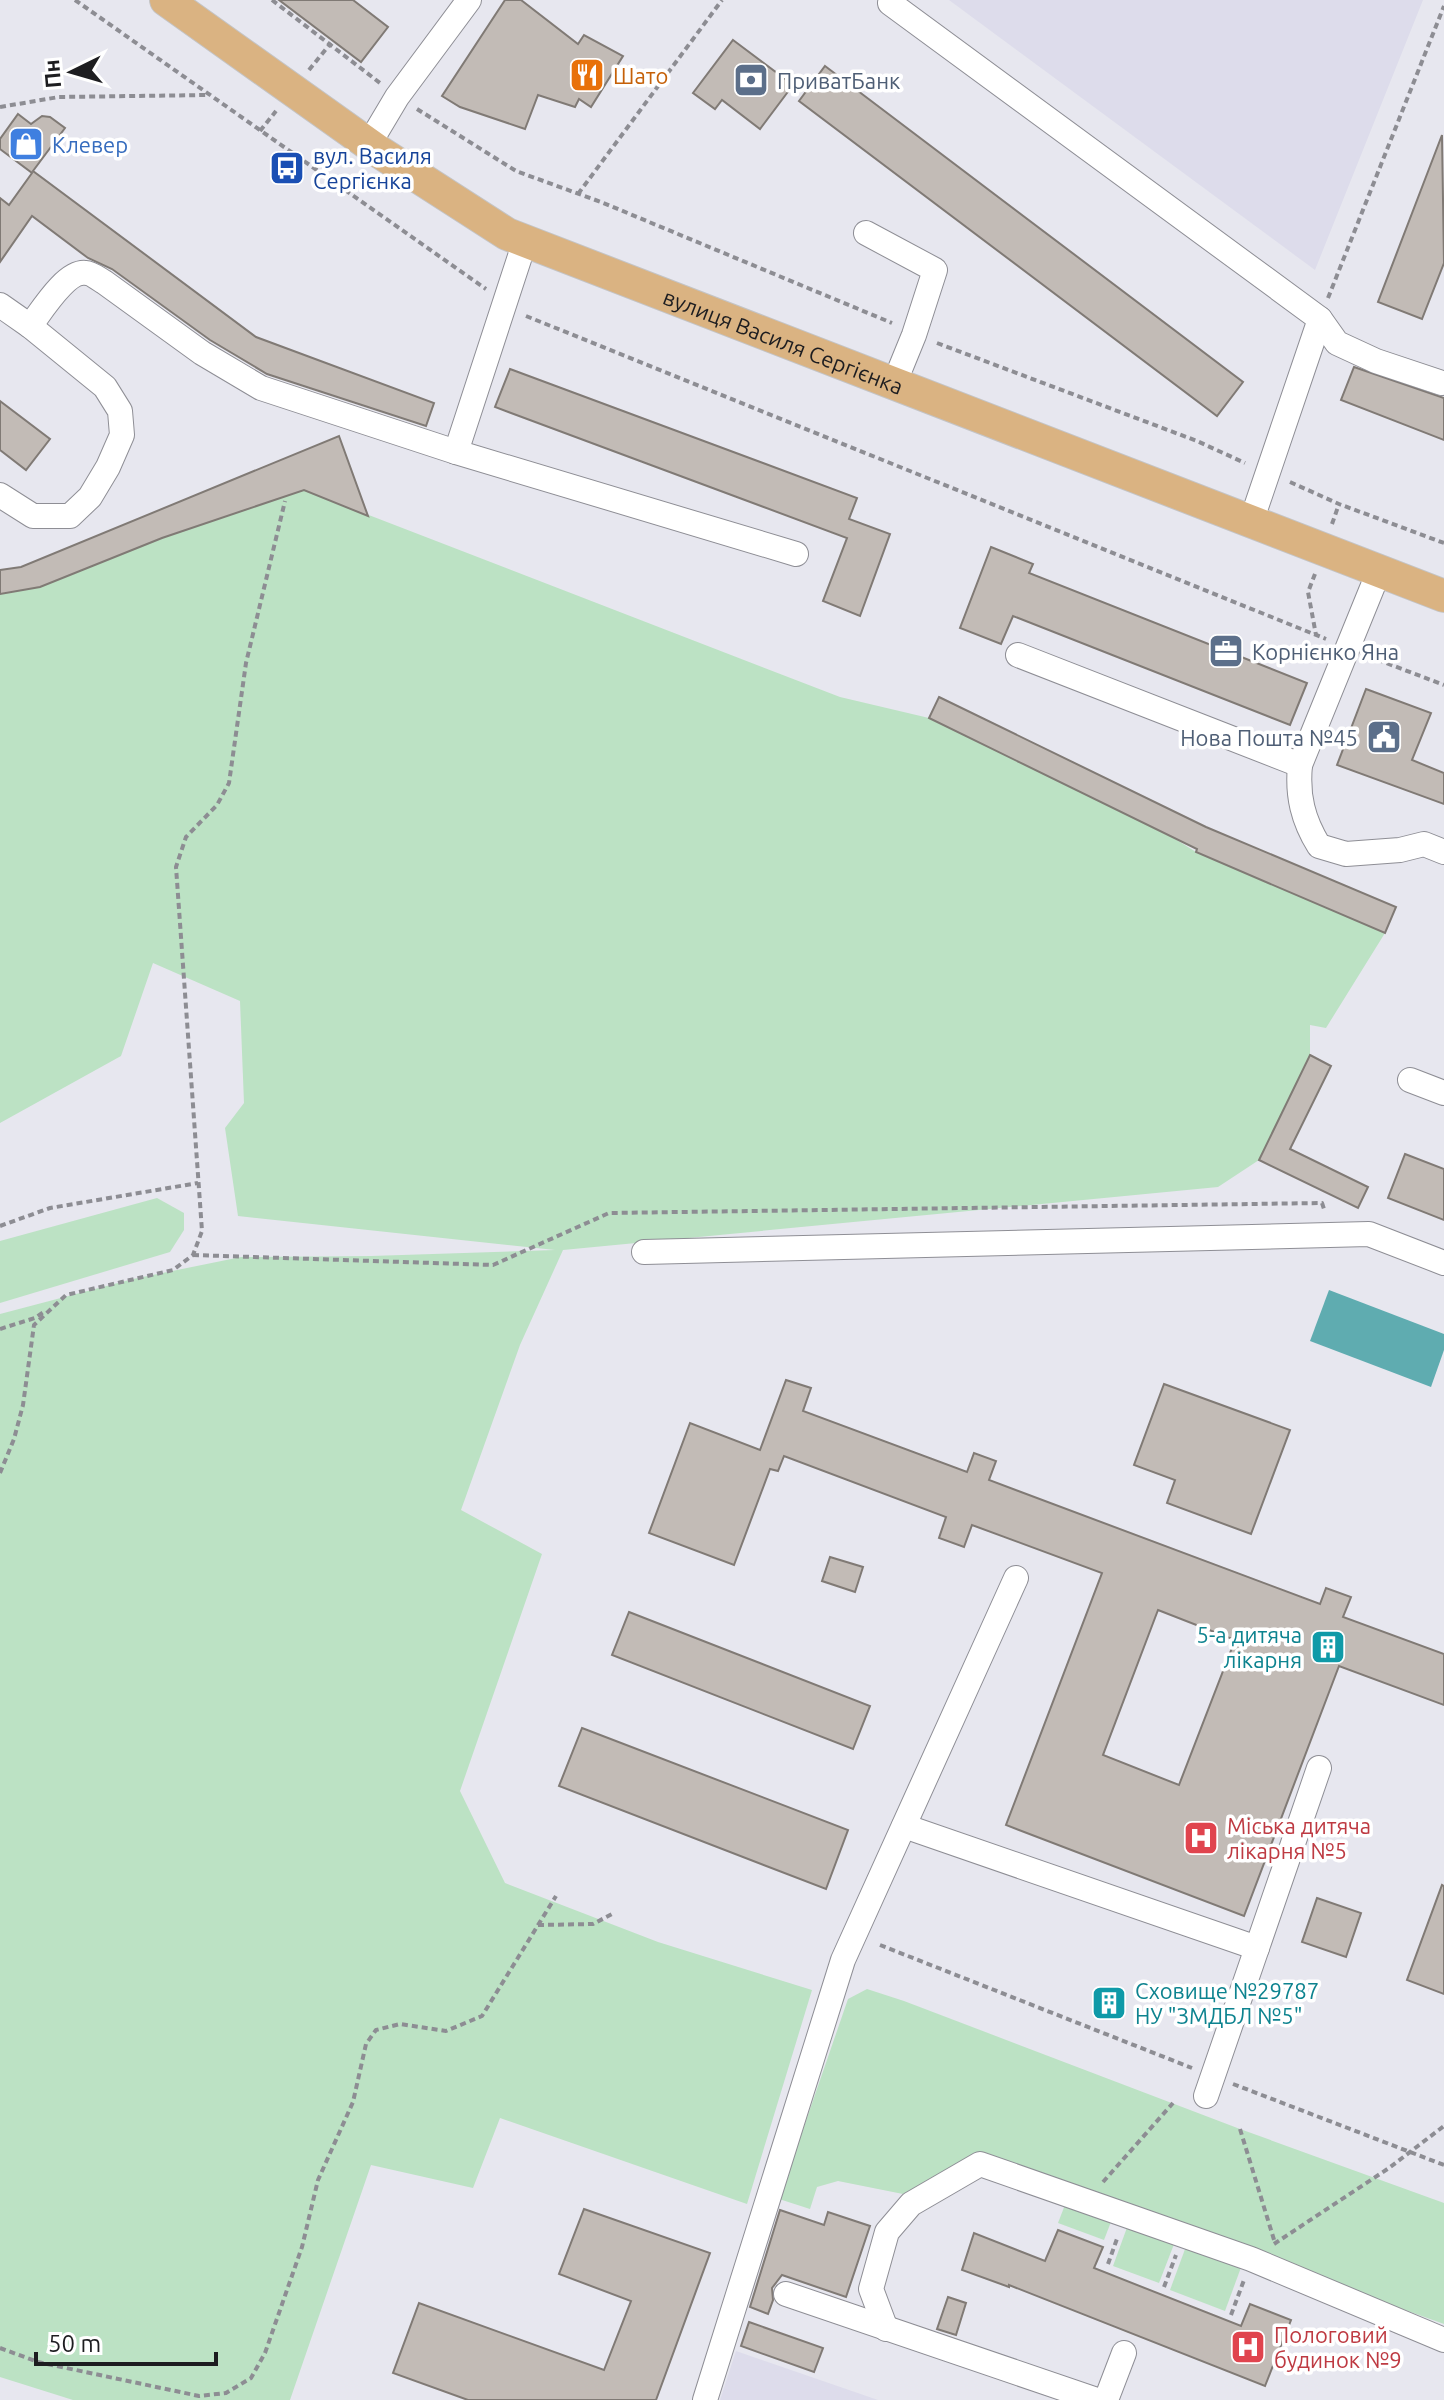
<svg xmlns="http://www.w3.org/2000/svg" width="1444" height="2400" font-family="Ubuntu,sans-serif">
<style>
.built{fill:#dddceb}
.green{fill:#bce2c4}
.water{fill:#5facb0}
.building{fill:#c2bbb6;stroke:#807a75;stroke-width:2;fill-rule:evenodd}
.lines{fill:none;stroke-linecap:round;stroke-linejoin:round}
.minor-casing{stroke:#8e8e95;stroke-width:26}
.major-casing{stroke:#c4c4c5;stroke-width:34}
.path{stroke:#8d8d93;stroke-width:4;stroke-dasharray:6 4;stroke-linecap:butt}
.minor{stroke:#fff;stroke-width:24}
.major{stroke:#dab382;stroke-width:32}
.labels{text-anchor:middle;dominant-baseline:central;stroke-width:7;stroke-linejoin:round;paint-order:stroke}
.food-label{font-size:22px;fill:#c56008;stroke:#fff;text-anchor:start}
.service-label{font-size:22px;fill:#4e5e75;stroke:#fff;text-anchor:start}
.shop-label{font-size:22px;fill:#366cbe;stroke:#fff;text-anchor:start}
.transit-label{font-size:22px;fill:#164399;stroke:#fff;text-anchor:start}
.street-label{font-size:22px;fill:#1d1d20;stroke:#fff}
.culture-label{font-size:22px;fill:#0d838f;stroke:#fff;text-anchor:end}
.health-label{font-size:22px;fill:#be3a42;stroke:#fff;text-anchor:start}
</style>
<rect width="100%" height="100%" fill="#e7e7ef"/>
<g class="built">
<path d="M 949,0 L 1423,0 L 1315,270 Z"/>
<path d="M 736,2351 L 878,2400 L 720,2400 Z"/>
</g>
<g class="green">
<path d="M 304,490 L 840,697 L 929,718 L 1172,837 L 1196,852 L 1385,933 L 1326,1028 L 1310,1025 L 1310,1055 L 1259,1160 L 1218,1187 L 563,1250 L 520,1345 L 461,1510 L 542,1554 L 460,1791 L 505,1883 L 658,1942 L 812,1990 L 747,2204 L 500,2118 L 473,2188 L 371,2165 L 290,2400 L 73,2400 L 0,2377 L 0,1314 L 133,1279 L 241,1257 L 371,1256 L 555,1250 L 238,1216 L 225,1128 L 244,1103 L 240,1001 L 153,963 L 121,1056 L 0,1123 L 0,594 L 40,587 L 162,538 Z"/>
<path d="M 157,1198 L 184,1213 L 184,1230 L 170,1252 L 0,1303 L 0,1241 Z"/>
<path d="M 867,1989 L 904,2001 L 1240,2129 L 1444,2203 L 1444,2324 L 973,2155 L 903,2194 L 838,2181 L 817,2187 L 810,2209 L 779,2199 L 848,1999 Z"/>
<path d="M 1068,2197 L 1114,2214 L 1104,2240 L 1058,2223 Z"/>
<path d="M 1129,2222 L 1176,2239 L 1159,2283 L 1113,2266 Z"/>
<path d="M 1188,2241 L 1243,2262 L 1225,2311 L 1170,2290 Z"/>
</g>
<path class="water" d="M 1329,1290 L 1444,1334 L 1444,1350 L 1431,1387 L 1310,1341 Z"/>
<g class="building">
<path d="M 279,0 L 353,0 L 388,27 L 361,62 Z"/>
<path d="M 505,0 L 521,0 L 578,44 L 584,35 L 623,56 L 591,107 L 579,99 L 575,107 L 538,95 L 525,129 L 460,107 L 442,96 Z"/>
<path d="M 733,40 L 793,85 L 760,129 L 722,100 L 715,109 L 693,93 Z"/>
<path d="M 825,66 L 1243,382 L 1217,416 L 799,101 Z"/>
<path d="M 18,114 L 31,124 L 42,116 L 50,117 L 65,128 L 33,171 L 256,337 L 434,403 L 426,426 L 267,374 L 210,340 L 112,269 L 88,258 L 32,216 L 0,262 L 0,198 L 9,205 L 32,173 L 0,149 L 0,139 Z"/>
<path d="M 1442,135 L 1444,263 L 1422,319 L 1378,302 Z"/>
<path d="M 1354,367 L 1444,398 L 1444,440 L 1341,400 Z"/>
<path d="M 510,369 L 857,498 L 849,519 L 890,534 L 860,616 L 823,601 L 847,538 L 495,407 Z"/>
<path d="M 0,401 L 50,439 L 26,470 L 0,450 Z"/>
<path d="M 339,436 L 368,516 L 304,490 L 162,538 L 40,587 L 0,594 L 0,570 L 21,567 Z"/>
<path d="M 991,547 L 1033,564 L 1029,573 L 1307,683 L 1290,725 L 1013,616 L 1001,644 L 960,628 Z"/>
<path d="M 1366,689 L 1431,713 L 1412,760 L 1444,773 L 1444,804 L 1337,765 Z"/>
<path d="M 939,697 L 1206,827 L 1396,907 L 1385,933 L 1196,852 L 1197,849 L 929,718 Z"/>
<path d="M 1310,1055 L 1331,1066 L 1290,1149 L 1368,1187 L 1358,1208 L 1259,1160 Z"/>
<path d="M 1405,1154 L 1444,1169 L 1444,1220 L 1388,1198 Z"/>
<path d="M 786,1380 L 811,1388 L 803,1411 L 967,1472 L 974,1453 L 996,1461 L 989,1480 L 1320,1604 L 1326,1588 L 1351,1597 L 1343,1617 L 1444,1654 L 1444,1705 L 1339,1666 L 1244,1916 L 1006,1825 L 1102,1573 L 972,1525 L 964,1547 L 939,1538 L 946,1517 L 784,1456 L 778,1471 L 770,1469 L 734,1565 L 649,1533 L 690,1423 L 760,1450 ZM 1158,1610 L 1235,1640 L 1179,1785 L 1103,1755 Z"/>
<path d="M 1164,1384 L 1290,1430 L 1251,1534 L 1167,1503 L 1175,1480 L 1134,1465 Z"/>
<path d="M 830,1557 L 863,1567 L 855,1592 L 822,1581 Z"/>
<path d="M 629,1612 L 870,1706 L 853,1749 L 612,1655 Z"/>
<path d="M 582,1728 L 848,1830 L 826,1889 L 559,1786 Z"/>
<path d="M 1442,1885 L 1444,1886 L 1444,1994 L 1407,1980 Z"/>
<path d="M 1317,1898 L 1361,1913 L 1346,1957 L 1302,1942 Z"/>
<path d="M 584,2209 L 710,2253 L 656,2400 L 468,2400 L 393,2373 L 419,2303 L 604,2370 L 631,2301 L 559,2274 Z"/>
<path d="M 780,2210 L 824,2225 L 828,2212 L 870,2226 L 846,2297 L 782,2275 L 772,2288 L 773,2300 L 768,2314 L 750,2307 Z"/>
<path d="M 1058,2230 L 1103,2247 L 1094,2268 L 1241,2326 L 1250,2304 L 1291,2320 L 1265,2386 L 1009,2285 L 1009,2287 L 962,2270 L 974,2233 L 1045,2261 Z"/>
<path d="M 948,2297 L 966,2303 L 956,2335 L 937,2329 Z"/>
<path d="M 749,2322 L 823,2348 L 814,2372 L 741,2346 Z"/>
</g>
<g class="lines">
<g class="minor-casing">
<g id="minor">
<path d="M 890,3 L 1320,319 L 1251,522"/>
<path d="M 369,144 L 397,97 L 469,0"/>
<path d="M 866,233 L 935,270 L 914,335 L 894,384"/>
<path d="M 0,305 L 30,326 L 105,387 L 120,411 L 122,435 L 108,467 L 90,497 L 70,516 L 33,516 L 0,495"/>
<path d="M 1320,319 L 1337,343 L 1376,361 L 1442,383"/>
<path d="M 30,326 C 41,312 66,270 86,273 C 91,273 99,279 104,282 L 202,353 L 261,388 L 456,452 L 796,554"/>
<path d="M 456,452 L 525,241"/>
<path d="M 1018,655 L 1300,765 L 1379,571"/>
<path d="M 1300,765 C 1297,796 1303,820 1319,846 L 1346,854 L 1400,850 L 1424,844 L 1444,852"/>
<path d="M 1410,1080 L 1444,1093"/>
<path d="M 644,1252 L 1369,1234 L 1444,1263"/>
<path d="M 904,1826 L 1257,1948"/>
<path d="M 1206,2096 L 1319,1768"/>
<path d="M 786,2294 L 1097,2400"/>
<path d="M 886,2329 L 871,2289 L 887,2232 L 911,2204 L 980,2164 L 1251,2259 L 1444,2340"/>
<path d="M 705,2400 L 843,1960 L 1016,1578"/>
<path d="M 1106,2400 L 1124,2353"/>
</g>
</g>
<g class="major-casing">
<g id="major">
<path id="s1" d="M 166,0 L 381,153 L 507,234 L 1444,596"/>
</g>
</g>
<g class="path">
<path d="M 75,0 L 486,289"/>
<path d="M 272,0 L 380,83"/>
<path d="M 309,70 L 331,43"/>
<path d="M 0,107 L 59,97 L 208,95"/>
<path d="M 417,109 L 516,171 L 601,202 L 892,323"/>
<path d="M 260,131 L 276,111"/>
<path d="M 578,194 L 722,0"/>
<path d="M 1328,298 L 1444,6"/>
<path d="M 526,316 L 1326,639"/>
<path d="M 937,343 L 1197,441 L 1245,463"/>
<path d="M 1290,482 L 1339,504 L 1444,543"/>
<path d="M 1332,524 L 1339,504"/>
<path d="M 1315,574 L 1308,592 L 1316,635"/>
<path d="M 1368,656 L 1444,685"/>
<path d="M 0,1226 L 50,1208 L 198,1183"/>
<path d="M 193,1255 L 493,1265 L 609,1213 L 1322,1203 L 1325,1212"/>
<path d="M 0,1329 L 35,1318 L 45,1311"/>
<path d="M 0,1473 L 14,1439 L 23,1405 L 34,1325 L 66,1295 L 173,1270 L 193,1255 L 202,1231 L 176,867 L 186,837 L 217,805 L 229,783 L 246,663 L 285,501"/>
<path d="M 538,1925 L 593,1924 L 612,1914"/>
<path d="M 880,1945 L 1192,2068"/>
<path d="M 1233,2084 L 1444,2165"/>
<path d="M 1240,2129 L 1275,2243"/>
<path d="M 1103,2182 L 1173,2103"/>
<path d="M 1274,2244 L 1389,2168 L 1444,2126"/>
<path d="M 1108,2264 L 1118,2236"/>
<path d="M 1164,2287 L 1176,2255"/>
<path d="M 1231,2315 L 1244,2280"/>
<path d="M 0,2348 L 38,2362 L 199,2396 L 226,2393 L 251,2378 L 265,2353 L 302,2247 L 318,2180 L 353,2102 L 366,2044 L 376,2030 L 400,2024 L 446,2031 L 482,2016 L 556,1896"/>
</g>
<use href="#minor" class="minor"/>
<use href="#major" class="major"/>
</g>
<defs>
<g id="restaurant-square" transform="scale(1.8)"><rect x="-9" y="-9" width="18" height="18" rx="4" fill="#e8710a" stroke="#fff"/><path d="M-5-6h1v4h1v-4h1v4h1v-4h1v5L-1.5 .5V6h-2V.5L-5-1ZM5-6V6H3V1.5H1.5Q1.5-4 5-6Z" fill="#fff"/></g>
<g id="bank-square" transform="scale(1.8)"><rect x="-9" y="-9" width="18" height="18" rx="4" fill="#5c6f8a" stroke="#fff"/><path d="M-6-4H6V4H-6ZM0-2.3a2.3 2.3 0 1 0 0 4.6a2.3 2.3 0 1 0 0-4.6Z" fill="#fff"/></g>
<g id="shop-square" transform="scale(1.8)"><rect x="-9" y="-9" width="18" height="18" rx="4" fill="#3f7fe0" stroke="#fff"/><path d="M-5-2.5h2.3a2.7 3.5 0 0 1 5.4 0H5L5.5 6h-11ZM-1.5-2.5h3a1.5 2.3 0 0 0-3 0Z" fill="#fff"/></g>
<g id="bus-square" transform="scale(1.8)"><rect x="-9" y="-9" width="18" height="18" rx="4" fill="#1a4fb4" stroke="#fff"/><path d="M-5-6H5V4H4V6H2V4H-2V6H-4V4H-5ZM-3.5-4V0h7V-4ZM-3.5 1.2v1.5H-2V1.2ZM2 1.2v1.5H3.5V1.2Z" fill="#fff"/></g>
<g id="office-square" transform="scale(1.8)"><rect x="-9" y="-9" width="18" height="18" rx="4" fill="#5c6f8a" stroke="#fff"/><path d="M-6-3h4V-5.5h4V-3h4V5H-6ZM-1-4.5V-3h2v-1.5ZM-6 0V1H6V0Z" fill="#fff"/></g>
<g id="civic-square" transform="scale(1.8)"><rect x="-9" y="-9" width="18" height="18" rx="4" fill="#5c6f8a" stroke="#fff"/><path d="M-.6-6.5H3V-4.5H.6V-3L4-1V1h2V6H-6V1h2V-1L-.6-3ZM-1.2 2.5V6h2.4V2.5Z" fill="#fff"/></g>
<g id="building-square" transform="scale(1.8)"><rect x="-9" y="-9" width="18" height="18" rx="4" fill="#0f9aa8" stroke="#fff"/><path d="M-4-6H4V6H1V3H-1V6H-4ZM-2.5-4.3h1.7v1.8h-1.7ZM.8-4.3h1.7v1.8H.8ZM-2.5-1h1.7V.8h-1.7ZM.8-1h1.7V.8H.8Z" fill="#fff"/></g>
<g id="hospital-square" transform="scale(1.8)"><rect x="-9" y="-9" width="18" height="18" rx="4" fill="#e0444e" stroke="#fff"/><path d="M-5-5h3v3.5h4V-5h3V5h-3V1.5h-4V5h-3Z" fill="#fff"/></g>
</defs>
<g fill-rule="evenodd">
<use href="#restaurant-square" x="587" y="75"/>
<use href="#bank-square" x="751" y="80"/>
<use href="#shop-square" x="26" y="144"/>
<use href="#bus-square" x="287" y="168"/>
<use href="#office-square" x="1226" y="651"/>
<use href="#civic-square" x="1384" y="737"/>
<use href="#building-square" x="1328" y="1647"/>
<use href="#hospital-square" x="1201" y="1838"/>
<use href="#building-square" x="1109" y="2003"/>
<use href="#hospital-square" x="1248" y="2347"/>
</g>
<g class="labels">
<g class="food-label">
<text x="613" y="75">Шато</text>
</g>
<g class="service-label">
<text x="777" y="80">ПриватБанк</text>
<text x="1252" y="651">Корнієнко Яна</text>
<text x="1358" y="737" text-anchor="end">Нова Пошта №45</text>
</g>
<g class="shop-label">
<text x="52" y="144">Клевер</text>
</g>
<g class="transit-label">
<text x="313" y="155">вул. Василя<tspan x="313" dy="25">Сергієнка</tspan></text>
</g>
<g class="street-label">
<text stroke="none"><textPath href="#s1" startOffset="710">вулиця Василя Сергієнка</textPath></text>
</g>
<g class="culture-label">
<text x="1302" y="1634">5-а дитяча<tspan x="1302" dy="25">лікарня</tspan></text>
<text x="1135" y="1990" text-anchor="start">Сховище №29787<tspan x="1135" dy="25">НУ "ЗМДБЛ №5"</tspan></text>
</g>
<g class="health-label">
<text x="1227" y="1825">Міська дитяча<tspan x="1227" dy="25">лікарня №5</tspan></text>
<text x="1274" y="2334">Пологовий<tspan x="1274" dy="25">будинок №9</tspan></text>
</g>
</g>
<g transform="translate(72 72) rotate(265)" stroke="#ffffff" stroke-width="6" paint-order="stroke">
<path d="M0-6L14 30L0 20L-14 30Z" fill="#1d1d20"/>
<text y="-12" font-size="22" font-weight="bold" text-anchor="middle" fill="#1d1d20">Пн</text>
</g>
<path d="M36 2352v12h180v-12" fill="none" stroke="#1d1d20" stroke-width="4"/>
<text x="48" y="2352" font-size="24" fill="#1d1d20" stroke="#ffffff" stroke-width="6" paint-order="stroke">50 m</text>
</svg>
